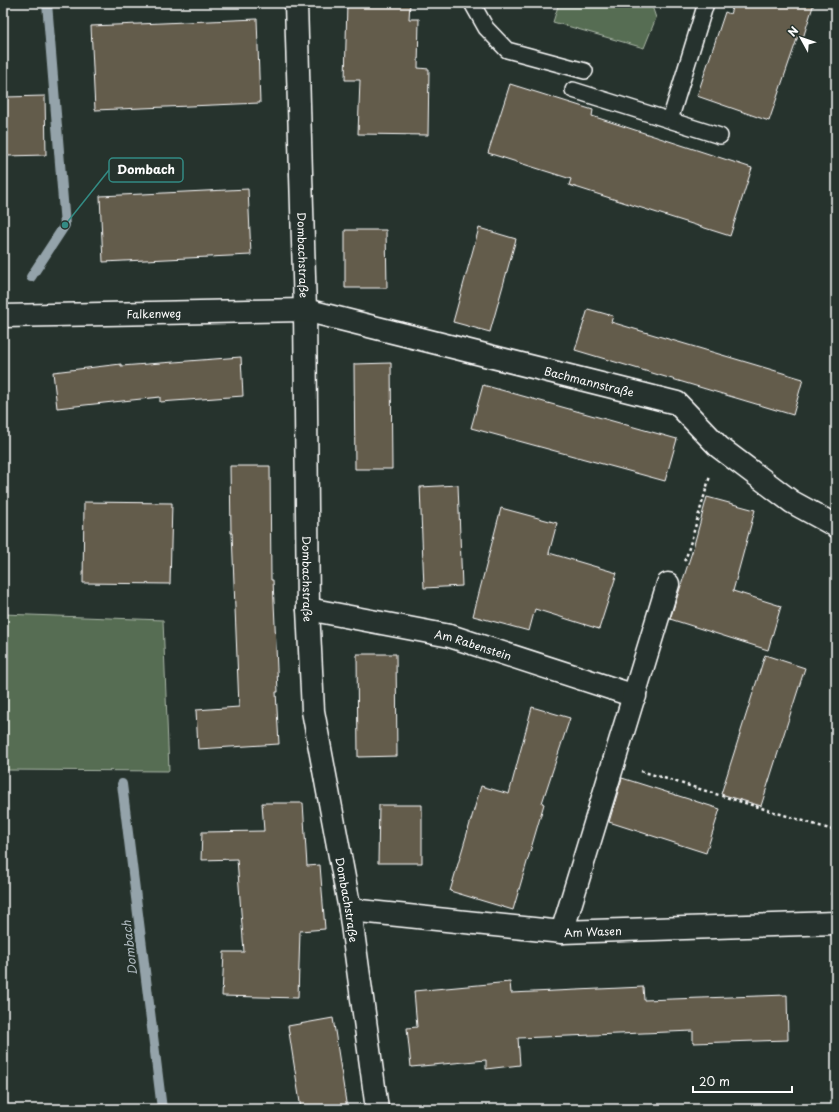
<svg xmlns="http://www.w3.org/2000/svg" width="839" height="1112" font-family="'Playpen Sans',sans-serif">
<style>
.green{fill:#566d52;stroke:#aab6a8}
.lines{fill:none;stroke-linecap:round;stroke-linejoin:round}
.stream{stroke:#94a3aa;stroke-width:10}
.building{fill:#635b4c;stroke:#fff}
.service-casing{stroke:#fff;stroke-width:18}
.minor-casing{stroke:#fff;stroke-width:25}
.path{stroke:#fff;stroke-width:2.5;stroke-dasharray:3 3;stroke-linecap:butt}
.service{stroke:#26332d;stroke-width:15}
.minor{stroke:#26332d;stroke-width:22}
.labels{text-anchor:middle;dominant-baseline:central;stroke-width:4;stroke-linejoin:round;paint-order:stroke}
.street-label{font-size:11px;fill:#fff;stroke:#26332d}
.water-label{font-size:12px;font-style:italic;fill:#afbabf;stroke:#26332d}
.leader{fill:none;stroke:#338b84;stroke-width:1.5}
.callout-dot{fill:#338b84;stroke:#26332d;stroke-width:1.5}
.callout{fill:#26332d;stroke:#338b84;stroke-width:1.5}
.callout-label{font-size:12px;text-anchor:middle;font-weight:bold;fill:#fff}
</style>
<rect width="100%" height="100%" fill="#26332d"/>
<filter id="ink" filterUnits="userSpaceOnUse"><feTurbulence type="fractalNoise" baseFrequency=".025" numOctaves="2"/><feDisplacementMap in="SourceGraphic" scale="8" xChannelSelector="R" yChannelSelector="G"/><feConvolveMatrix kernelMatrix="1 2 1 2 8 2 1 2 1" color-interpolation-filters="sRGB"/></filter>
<g filter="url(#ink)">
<g class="green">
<path d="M 559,3 L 651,3 L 656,18 L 644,48 L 553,22 Z"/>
<path d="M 3,614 L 163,620 L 169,771 L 3,770 Z"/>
</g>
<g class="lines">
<g class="stream">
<path d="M 31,277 L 65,225 L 47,3"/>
<path d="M 122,784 L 162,1109"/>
</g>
</g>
<g class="building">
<path d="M 347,3 L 410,3 L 409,19 L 419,19 L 418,68 L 429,69 L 428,135 L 358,134 L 360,80 L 345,80 Z"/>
<path d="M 734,3 L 814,3 L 803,38 L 798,36 L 769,121 L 697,96 L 725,12 L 730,14 Z"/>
<path d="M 257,19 L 260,103 L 95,110 L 91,26 Z"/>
<path d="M 510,84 L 593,110 L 592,116 L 752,168 L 730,236 L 569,185 L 571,179 L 488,153 Z"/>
<path d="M 45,96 L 46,155 L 7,156 L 6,97 Z"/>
<path d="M 248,189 L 251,255 L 103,262 L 100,196 Z"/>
<path d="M 479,228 L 516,239 L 490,332 L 453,322 Z"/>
<path d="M 345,230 L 386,230 L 387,288 L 345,288 Z"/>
<path d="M 588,309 L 613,316 L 611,322 L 803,379 L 793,415 L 575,350 Z"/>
<path d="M 241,357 L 243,396 L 160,402 L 160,397 L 57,408 L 53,372 L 121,364 L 121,366 Z"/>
<path d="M 391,363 L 392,469 L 355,469 L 354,364 Z"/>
<path d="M 483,385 L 677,439 L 665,481 L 471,428 Z"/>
<path d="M 230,466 L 270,466 L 271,580 L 273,580 L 278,692 L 276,692 L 279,744 L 198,749 L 196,710 L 239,707 L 232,533 L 231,533 Z"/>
<path d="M 458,485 L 462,586 L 424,588 L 420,487 Z"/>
<path d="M 707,497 L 755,510 L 733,591 L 781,606 L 768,650 L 670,619 L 692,552 Z"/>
<path d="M 84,502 L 172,503 L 170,584 L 83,583 Z"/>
<path d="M 501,508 L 557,523 L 549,553 L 617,573 L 599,629 L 535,609 L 529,631 L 473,616 Z"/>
<path d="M 357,654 L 396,654 L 397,756 L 358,757 Z"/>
<path d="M 765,655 L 805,668 L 761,806 L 721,794 Z"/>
<path d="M 532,707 L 570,718 L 542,803 L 544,804 L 513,910 L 450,891 L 481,786 L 509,794 Z"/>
<path d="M 622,778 L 720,809 L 706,853 L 609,822 Z"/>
<path d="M 262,803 L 303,803 L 307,866 L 320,865 L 325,929 L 300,931 L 298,998 L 222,996 L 224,952 L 244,952 L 237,859 L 201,860 L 202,832 L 264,831 Z"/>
<path d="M 379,805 L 422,805 L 422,863 L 378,863 Z"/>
<path d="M 510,982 L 511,993 L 643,987 L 644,1000 L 787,995 L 788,1040 L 693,1043 L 693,1031 L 518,1038 L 520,1065 L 486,1069 L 486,1060 L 411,1067 L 407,1028 L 417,1027 L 414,991 Z"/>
<path d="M 333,1018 L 347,1109 L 301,1109 L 288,1026 Z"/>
</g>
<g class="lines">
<g class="service-casing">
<g id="service">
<path d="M 473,3 L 473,5 L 486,28 L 507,50 L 585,71"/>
<path d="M 573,90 L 720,136"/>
<path d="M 670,120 L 706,3"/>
</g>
</g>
<g class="minor-casing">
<g id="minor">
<path id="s1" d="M 296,3 L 305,310 L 308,609 L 313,711 L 350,910 L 377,1109"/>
<path id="s2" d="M 3,316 L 305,310 L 677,403 L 719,447 L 792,502 L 836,526"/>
<path id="s3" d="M 308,609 L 450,636 L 635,696"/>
<path id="s4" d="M 350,910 L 562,932 L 836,923"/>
<path d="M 562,932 L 668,584"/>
</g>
</g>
<g class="path">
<path d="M 3,118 L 6,3"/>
<path d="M 684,561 L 686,558 L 710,476"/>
<path d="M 641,771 L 836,831"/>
<path d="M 831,895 L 836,873"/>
</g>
<use href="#service" class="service"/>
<use href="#minor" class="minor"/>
</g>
</g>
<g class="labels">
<g class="street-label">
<text stroke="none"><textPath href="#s1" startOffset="252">Dombachstraße</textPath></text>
<text stroke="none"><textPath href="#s2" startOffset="151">Falkenweg</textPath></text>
<text stroke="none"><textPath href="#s2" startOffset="595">Bachmannstraße</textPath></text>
<text stroke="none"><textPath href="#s1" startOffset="576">Dombachstraße</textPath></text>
<text stroke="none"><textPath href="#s3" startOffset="169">Am Rabenstein</textPath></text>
<text stroke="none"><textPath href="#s1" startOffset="900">Dombachstraße</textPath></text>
<text stroke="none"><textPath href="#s4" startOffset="244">Am Wasen</textPath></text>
</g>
<g class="water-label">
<text transform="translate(129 948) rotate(-97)">Dombach</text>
</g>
</g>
<path class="leader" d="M65 225L109 170"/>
<circle class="callout-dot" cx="65" cy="225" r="4"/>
<rect class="callout" x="109" y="158" width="74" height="24" rx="4"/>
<g class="callout-label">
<text x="146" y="174">Dombach</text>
</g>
<rect width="839" height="1112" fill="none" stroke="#26332d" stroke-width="16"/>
<rect x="8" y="8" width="823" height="1096" fill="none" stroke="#fff" stroke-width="1.5" filter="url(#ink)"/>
<g transform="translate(801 38) rotate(310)" stroke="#26332d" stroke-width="3" paint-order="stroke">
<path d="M0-3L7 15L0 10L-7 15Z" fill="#ffffff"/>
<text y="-6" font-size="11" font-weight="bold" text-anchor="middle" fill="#ffffff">N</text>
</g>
<path d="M693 1086v6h99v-6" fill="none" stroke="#ffffff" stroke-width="2"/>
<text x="699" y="1086" font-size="12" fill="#ffffff" stroke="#26332d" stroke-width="3" paint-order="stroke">20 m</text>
</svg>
